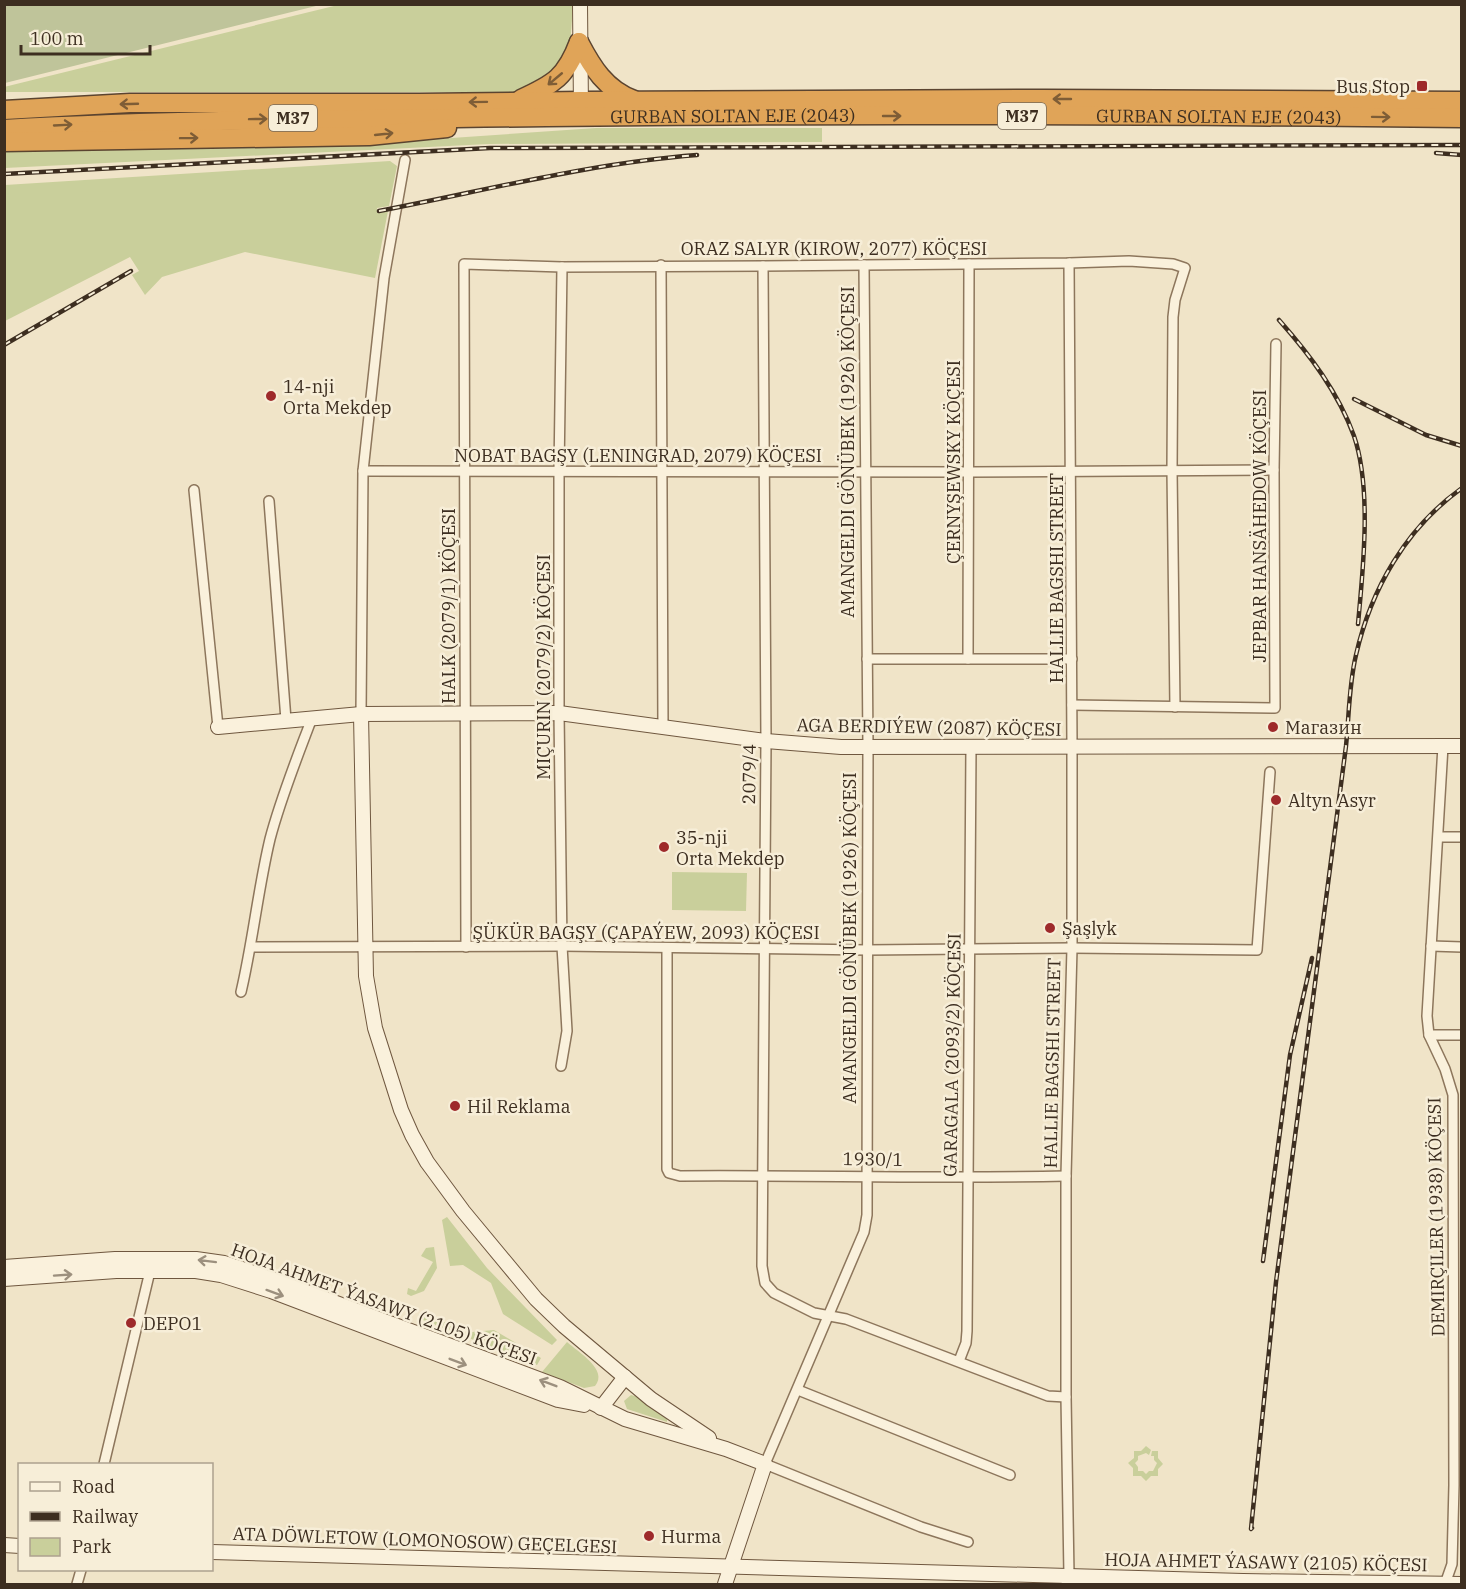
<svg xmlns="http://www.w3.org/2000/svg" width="1466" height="1589" font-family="'IBM Plex Serif',serif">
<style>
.green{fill:#c9cf9b}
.cemetery{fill:#bfc49a}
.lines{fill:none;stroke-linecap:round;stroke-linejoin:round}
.street-casing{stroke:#8d765c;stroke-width:12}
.secondary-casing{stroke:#6f573f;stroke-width:16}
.highway-casing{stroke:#5b4430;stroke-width:21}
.street{stroke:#faf1dc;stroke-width:9}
.secondary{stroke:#faf1dc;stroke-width:14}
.highway{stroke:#e0a458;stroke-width:18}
.rail-casing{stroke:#3d2e20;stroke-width:4.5}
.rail{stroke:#f7eed8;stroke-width:2;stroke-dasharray:7;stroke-linecap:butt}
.oneway{stroke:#7e5d36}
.oneway2{stroke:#9c907e}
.poi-dot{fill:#9e2a2b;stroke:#f7eed8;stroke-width:2}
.labels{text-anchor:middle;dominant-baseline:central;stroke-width:5;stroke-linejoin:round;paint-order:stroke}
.shield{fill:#f7eed8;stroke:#756857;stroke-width:1.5}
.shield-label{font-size:16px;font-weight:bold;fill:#3d2e20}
.poi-label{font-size:18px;fill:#3d2e20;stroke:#f7eed8;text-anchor:start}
.street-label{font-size:18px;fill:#3d2e20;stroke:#f7eed8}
</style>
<rect width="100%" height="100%" fill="#f0e4c8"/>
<g class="green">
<path d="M 338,5 L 573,5 L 570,47 L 550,77 L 516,92 L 5,92 L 4,87 Z"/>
<path d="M 596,128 L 822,128 L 822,142 L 489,144 L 5,168 L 5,139 L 378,143 Z"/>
<path d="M 390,161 L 397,166 L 389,206 L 377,208 L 378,213 L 388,211 L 375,278 L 245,252 L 162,277 L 145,295 L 132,275 L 139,271 L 130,257 L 5,321 L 5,185 Z"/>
<path d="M 672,872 L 747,873 L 746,911 L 672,910 Z"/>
<path d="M 447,1217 L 487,1268 L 557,1340 L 552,1345 L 503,1314 L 491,1283 L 463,1265 L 450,1266 L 442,1220 Z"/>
<path d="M 434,1247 L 437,1268 L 424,1291 L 411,1296 L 407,1294 L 408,1288 L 416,1291 L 433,1262 L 421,1256 L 426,1248 Z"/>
<path d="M 429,1312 L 461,1333 L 494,1330 L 541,1358 L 537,1365 L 418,1318 L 418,1315 Z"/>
<path d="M 567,1342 C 578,1352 609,1370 595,1386 L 584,1388 L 542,1372 Z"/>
<path d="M 631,1395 L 638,1397 L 667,1418 L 667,1422 L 627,1409 L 624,1401 Z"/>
<path d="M 1146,1446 L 1151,1450 L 1149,1455 L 1146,1453 L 1138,1456 L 1138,1460 L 1135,1463 L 1138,1467 L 1138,1471 L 1143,1471 L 1146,1474 L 1149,1471 L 1153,1471 L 1157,1463 L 1154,1460 L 1154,1456 L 1151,1456 L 1152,1451 L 1158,1451 L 1158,1458 L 1163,1464 L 1158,1469 L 1158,1476 L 1151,1476 L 1146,1481 L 1141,1476 L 1133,1476 L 1133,1468 L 1128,1463 L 1134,1458 L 1134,1451 L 1141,1451 Z"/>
</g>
<path class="cemetery" d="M 5,4 L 320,4 L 320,5 L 5,83 Z"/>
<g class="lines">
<g class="street-casing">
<g id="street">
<path d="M 661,265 L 663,727"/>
<path d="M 864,265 L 868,747 L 867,1215 L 864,1232 L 765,1464 L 921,1527 L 968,1542"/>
<path d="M 763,266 L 766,741 L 762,1266 L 765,1283 L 774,1293 L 814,1313 L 846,1319 L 1048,1396 L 1066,1397"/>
<path d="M 363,471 L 970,472 L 1274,470"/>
<path d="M 194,490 L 218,727"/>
<path d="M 269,501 L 286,720"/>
<path d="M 867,659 L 1072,659"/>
<path d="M 968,659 L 969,264"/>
<path d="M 1072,705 L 1275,708 L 1274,470 L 1276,344"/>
<path d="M 361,714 L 363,471 L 384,278 L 405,160"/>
<path d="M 1443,746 L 1427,1016 L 1429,1035 L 1445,1069 L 1453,1095 L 1454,1485 L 1452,1564 L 1445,1584"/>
<path d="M 1439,837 L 1462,837"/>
<path d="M 1431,946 L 1462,947"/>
<path d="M 251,947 L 562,946 L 867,950 L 1072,948 L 1257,950 L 1270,772"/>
<path d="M 466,947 L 464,264 L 562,267 L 763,266 L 1069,263 L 1129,261 L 1173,264 L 1185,268 L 1175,300 L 1173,317 L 1172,470 L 1175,707"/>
<path d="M 667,948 L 667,1169 L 669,1173 L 680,1176 C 809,1175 937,1179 1066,1176"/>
<path d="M 241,992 C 253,941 258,889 270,839 C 281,797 297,758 312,718"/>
<path d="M 1429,1035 L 1462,1035"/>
<path d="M 561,1066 L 567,1031 L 562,946 L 559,713 L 559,471 L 562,267"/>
<path d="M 959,1361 L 966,1343 L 967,1331 L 971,747"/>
<path d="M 798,1390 L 1010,1475"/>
<path d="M 104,1464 L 151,1267"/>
<path d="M 77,1584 L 81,1570"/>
<path d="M 1066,1584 L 1069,1575 L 1066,1397 L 1066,1176 L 1072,948 L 1072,747 L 1069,263"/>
</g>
</g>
<g class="secondary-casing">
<g id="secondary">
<path d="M 580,4 L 581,110"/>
<path d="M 361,714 L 366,976 L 375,1028 L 401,1110 L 412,1135 L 427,1162 L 463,1211 L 536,1299 L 564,1326 L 651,1399 L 709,1438"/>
<path d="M 218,727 L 361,714 L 559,713 L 766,741 L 841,747 L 1462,746"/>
<path d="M 4,1267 L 115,1259 L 196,1259 L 224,1263 L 275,1280 L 560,1387 L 625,1419 L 726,1449 L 765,1464 L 725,1584"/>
<path d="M 4,1279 L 116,1271 L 196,1271 L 221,1275 L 271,1291 L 558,1400 L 584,1405"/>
<path d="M 601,1408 L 625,1377"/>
<path d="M 4,1545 L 20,1546"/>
<path d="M 212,1552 L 1243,1581 L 1462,1584"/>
</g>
</g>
<g class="highway-casing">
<g id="highway">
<path d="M 579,42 C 592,67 606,90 634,100"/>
<path d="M 521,99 C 554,84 566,77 579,42"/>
<path d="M 4,110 L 130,103 L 419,103 L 581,101 L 1044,99 L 1462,101"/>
<path id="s1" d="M 4,129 C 185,119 365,119 546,117 C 851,113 1156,115 1462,118"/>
<path d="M 4,142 L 369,136 L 447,128"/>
</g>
</g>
<use href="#street" class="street"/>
<use href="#secondary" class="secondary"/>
<use href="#highway" class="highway"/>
<g class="rail-casing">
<g id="rail">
<path d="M 1436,153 L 1462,155"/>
<path d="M 4,174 L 490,148 L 1462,145"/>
<path d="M 379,211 C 484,191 590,163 697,155"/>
<path d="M 1279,320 C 1310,355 1338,392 1354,436 C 1372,489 1363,569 1358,624"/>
<path d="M 4,345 L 131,271"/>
<path d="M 1354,399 L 1426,435 L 1462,446"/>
<path d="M 1263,1261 L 1290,1055 L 1312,958"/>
<path d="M 1252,1528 L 1251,1529 L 1276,1282 L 1346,746 C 1349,716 1349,684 1356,655 C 1371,589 1406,528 1462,488"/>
</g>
</g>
<use href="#rail" class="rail"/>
</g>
<defs><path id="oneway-shaft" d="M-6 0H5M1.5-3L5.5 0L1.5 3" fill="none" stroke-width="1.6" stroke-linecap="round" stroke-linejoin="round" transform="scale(1.5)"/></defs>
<g class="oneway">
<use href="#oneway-shaft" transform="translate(555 79) rotate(140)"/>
<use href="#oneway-shaft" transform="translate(1062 99) rotate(-180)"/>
<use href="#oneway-shaft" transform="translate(478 102) rotate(179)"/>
<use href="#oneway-shaft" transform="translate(129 104) rotate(178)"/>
<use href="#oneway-shaft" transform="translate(892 116)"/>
<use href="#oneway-shaft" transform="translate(1381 117) rotate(1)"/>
<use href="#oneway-shaft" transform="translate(258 119) rotate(-1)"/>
<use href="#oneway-shaft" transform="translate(63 125) rotate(-3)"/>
<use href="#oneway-shaft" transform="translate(384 134) rotate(-6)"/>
<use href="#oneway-shaft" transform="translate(189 138) rotate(-1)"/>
</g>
<g class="oneway2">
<use href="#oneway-shaft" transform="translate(207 1261) rotate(-173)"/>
<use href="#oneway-shaft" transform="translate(63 1275) rotate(-4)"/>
<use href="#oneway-shaft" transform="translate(275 1293) rotate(20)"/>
<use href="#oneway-shaft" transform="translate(458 1362) rotate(21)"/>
<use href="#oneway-shaft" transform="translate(548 1383) rotate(-159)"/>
</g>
<g class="poi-dot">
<rect x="1416" y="80" width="12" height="12" rx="3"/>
<circle cx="271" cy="396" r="6"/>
<circle cx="1273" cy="727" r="6"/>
<circle cx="1276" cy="800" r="6"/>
<circle cx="664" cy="847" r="6"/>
<circle cx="1050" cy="928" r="6"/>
<circle cx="455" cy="1106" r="6"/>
<circle cx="131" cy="1323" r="6"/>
<circle cx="649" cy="1536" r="6"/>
</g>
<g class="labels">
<g class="shield">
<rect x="998" y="103" width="48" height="26" rx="4.5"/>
<rect x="269" y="105" width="48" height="26" rx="4.5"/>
</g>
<g class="shield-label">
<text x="1022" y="116">M37</text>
<text x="293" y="118">M37</text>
</g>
<g class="poi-label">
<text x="1410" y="86" text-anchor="end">Bus Stop</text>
<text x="283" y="386">14-nji<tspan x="283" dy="21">Orta Mekdep</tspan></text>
<text x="1285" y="727">Магазин</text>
<text x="1288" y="800">Altyn Asyr</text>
<text x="676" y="837">35-nji<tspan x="676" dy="21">Orta Mekdep</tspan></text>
<text x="1062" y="928">Şaşlyk</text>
<text x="467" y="1106">Hil Reklama</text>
<text x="143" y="1323">DEPO1</text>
<text x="661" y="1536">Hurma</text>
</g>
<g class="street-label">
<text stroke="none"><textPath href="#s1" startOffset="729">GURBAN SOLTAN EJE (2043)</textPath></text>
<text stroke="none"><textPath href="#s1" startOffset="1215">GURBAN SOLTAN EJE (2043)</textPath></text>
<text x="834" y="248">ORAZ SALYR (KIROW, 2077) KÖÇESI</text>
<text transform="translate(847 452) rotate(-90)">AMANGELDI GÖNÜBEK (1926) KÖÇESI</text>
<text x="638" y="455">NOBAT BAGŞY (LENINGRAD, 2079) KÖÇESI</text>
<text transform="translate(953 462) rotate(-90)">ÇERNYŞEWSKY KÖÇESI</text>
<text transform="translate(1259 526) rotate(-90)">JEPBAR HANSÄHEDOW KÖÇESI</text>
<text transform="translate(1056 578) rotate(-90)">HALLIE BAGSHI STREET</text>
<text transform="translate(448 606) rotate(-90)">HALK (2079/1) KÖÇESI</text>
<text transform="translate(543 667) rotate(-90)">MIÇURIN (2079/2) KÖÇESI</text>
<text transform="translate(929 727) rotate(1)">AGA BERDIÝEW (2087) KÖÇESI</text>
<text transform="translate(749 774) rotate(-89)">2079/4</text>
<text x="646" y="932">ŞÜKÜR BAGŞY (ÇAPAÝEW, 2093) KÖÇESI</text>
<text transform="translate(849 938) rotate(-90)">AMANGELDI GÖNÜBEK (1926) KÖÇESI</text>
<text transform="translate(952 1055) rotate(-89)">GARAGALA (2093/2) KÖÇESI</text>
<text transform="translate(1052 1063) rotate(-89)">HALLIE BAGSHI STREET</text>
<text transform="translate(873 1159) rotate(1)">1930/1</text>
<text transform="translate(1436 1217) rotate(-91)">DEMIRÇILER (1938) KÖÇESI</text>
<text transform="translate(384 1304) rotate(20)">HOJA AHMET ÝASAWY (2105) KÖÇESI</text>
<text transform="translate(425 1540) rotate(2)">ATA DÖWLETOW (LOMONOSOW) GEÇELGESI</text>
<text transform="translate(1266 1562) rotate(1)">HOJA AHMET ÝASAWY (2105) KÖÇESI</text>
</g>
</g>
<rect width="1466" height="1589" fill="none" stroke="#3d2e20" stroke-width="12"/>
<rect x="18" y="1463" width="195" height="108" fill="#f7eed8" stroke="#ada18e" stroke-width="1.5"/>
<rect x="30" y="1482" width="30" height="9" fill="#faf1dc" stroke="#ada18e" stroke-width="1.5"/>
<text x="72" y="1493" font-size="18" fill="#3d2e20">Road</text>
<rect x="30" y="1512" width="30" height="9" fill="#3d2e20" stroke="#ada18e" stroke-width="1.5"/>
<text x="72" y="1523" font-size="18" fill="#3d2e20">Railway</text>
<rect x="30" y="1538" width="30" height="18" fill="#c9cf9b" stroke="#ada18e" stroke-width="1.5"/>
<text x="72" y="1553" font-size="18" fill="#3d2e20">Park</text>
<path d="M21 45v9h129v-9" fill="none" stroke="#3d2e20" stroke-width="3"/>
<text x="30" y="45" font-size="18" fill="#3d2e20" stroke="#f7eed8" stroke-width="4.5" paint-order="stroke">100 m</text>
</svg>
